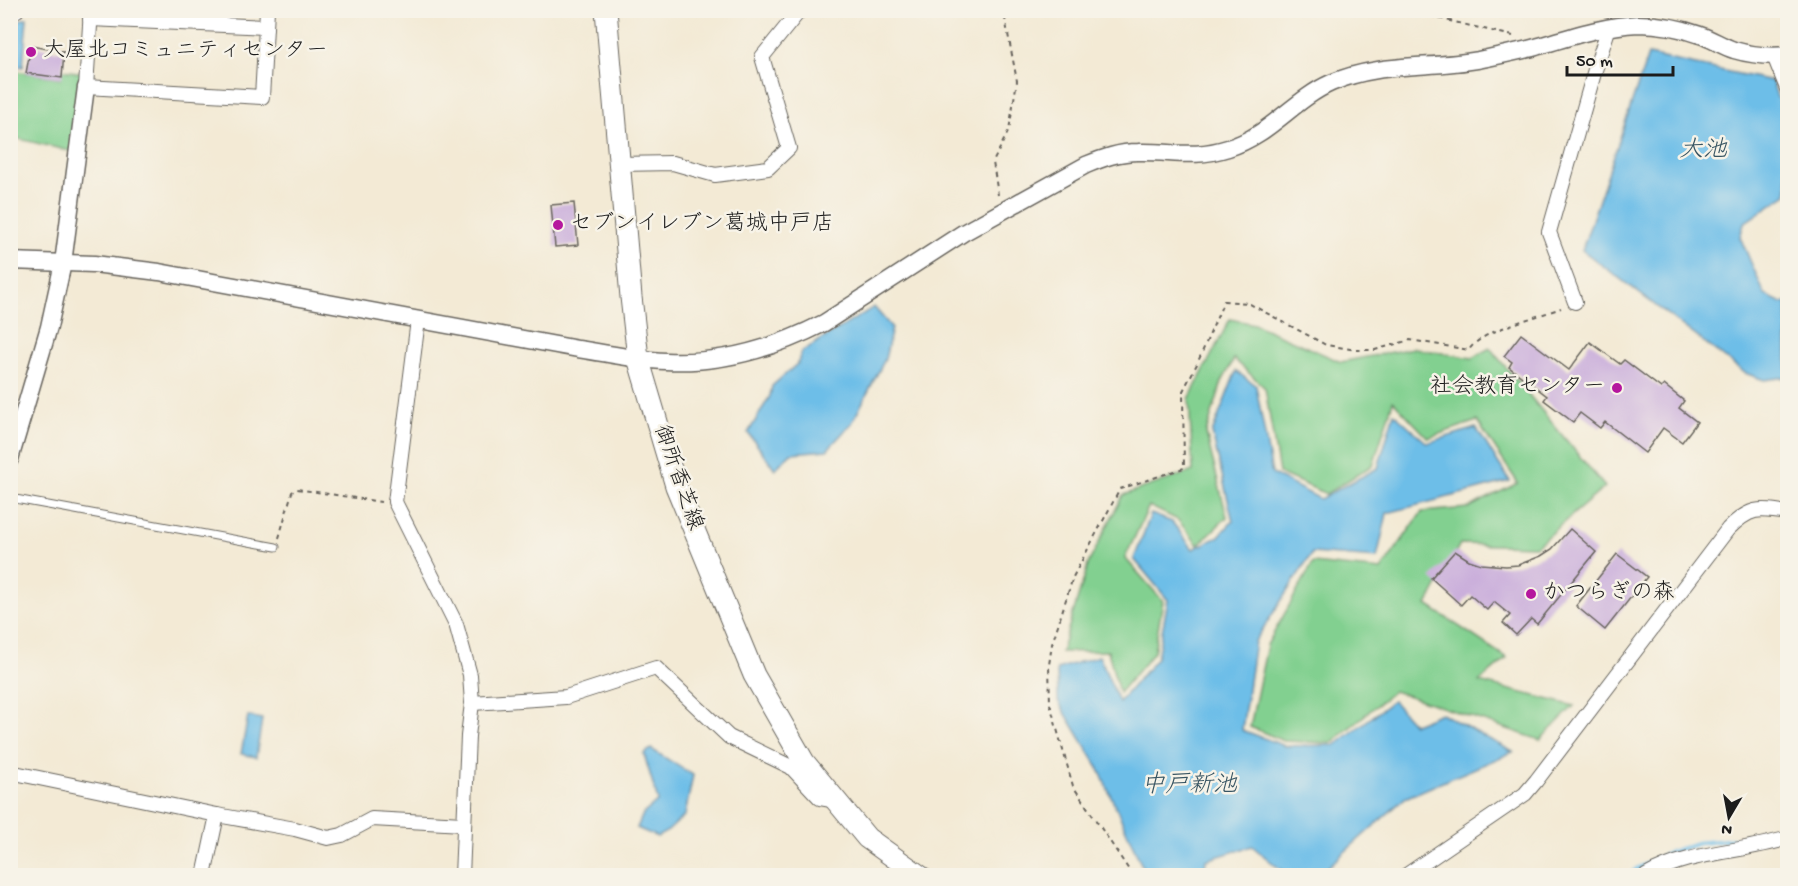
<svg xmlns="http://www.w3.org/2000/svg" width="1798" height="886" font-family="'Gochi Hand','Klee One',sans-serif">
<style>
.green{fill:#82d090;stroke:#4f7656;stroke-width:1.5}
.water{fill:#6dbee8;stroke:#446d82;stroke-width:1.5}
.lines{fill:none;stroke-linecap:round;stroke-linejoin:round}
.stream{stroke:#6dbee8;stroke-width:4.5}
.building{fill:#caafdb}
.service-casing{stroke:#67645d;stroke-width:9}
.minor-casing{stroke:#67645d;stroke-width:16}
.tertiary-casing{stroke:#67645d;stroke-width:19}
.primary-casing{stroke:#67645d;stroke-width:23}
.path{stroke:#67645d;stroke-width:2;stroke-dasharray:4.5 4.5;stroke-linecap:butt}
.service{stroke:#fff;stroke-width:7}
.minor{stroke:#fff;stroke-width:14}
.tertiary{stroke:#fff;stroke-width:16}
.primary{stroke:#fff;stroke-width:21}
.poi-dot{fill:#b5179e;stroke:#f7f3e8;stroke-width:2}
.labels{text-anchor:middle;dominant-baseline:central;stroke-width:5;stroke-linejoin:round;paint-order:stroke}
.poi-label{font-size:22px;fill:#1c1c1c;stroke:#f7f3e8;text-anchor:start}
.street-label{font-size:22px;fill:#1c1c1c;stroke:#f7f3e8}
.water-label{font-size:24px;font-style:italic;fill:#385563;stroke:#f7f3e8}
</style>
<rect width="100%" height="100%" fill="#f7f3e8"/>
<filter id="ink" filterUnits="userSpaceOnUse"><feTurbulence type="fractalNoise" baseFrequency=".0167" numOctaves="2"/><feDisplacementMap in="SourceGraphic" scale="12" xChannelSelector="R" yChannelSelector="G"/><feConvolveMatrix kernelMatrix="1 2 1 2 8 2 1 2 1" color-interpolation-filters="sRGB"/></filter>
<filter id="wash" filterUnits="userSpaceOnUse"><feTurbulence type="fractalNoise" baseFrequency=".008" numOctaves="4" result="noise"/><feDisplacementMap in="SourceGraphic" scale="24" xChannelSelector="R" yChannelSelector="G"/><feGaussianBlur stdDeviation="1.35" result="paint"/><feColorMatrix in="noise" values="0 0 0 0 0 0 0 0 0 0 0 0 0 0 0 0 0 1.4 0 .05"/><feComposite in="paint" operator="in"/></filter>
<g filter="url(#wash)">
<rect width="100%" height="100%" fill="#f3ead5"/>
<g class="green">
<path d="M 10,70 L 61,78 L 62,70 L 84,73 L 74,152 L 11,137 Z"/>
<path d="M 1230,319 L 1254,324 L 1341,362 L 1413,348 L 1472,358 L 1490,348 L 1605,487 L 1536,546 L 1460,544 L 1427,605 L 1507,658 L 1479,682 L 1574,706 L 1540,740 L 1394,691 L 1331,743 L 1284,741 L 1250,727 L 1267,645 L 1313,563 L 1381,570 L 1422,512 L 1468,508 L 1518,483 L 1477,421 L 1428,438 L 1393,401 L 1373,465 L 1326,494 L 1279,473 L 1265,388 L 1234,359 L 1222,382 L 1206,433 L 1227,517 L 1198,545 L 1178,520 L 1149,506 L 1125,558 L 1163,601 L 1154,652 L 1119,693 L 1108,651 L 1061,652 L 1089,562 L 1123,495 L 1193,471 L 1189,399 Z"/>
</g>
<g class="water">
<path d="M 27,18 L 23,67 L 11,65 L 11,22 Z"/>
<path d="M 1648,55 L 1772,81 L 1787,127 L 1787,194 L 1744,223 L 1740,237 L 1765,295 L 1782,303 L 1787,302 L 1787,377 L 1764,380 L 1745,373 L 1582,250 Z"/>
<path d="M 874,307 L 892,328 L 885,359 L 852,423 L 827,450 L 791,453 L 775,469 L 748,433 L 770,396 L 772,386 L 798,363 L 801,352 Z"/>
<path d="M 1236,371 L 1256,386 L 1272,474 L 1320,499 L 1378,468 L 1394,413 L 1427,443 L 1476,428 L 1510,481 L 1387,513 L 1377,558 L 1312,553 L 1255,641 L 1242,730 L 1285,746 L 1335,745 L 1393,701 L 1414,724 L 1441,713 L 1513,752 L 1405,798 L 1319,875 L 1287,875 L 1252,846 L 1206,860 L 1204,875 L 1146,875 L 1098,767 L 1058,701 L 1057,669 L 1099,656 L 1119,702 L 1157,658 L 1168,600 L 1134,559 L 1151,514 L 1172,522 L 1193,549 L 1218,537 L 1233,521 L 1212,433 Z"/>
<path d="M 248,716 L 262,719 L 256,757 L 241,754 Z"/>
<path d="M 651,749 L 693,775 L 685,815 L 668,831 L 657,837 L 637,828 L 643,814 L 658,801 L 644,754 Z"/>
</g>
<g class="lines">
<path class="stream" d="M 1629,876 L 1637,869 L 1671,852 L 1698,843 L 1770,836 L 1788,827"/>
</g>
<g id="blocks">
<g class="building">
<path d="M 31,46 L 64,52 L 62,78 L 26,73 Z"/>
<path d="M 574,203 L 578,245 L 555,247 L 551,205 Z"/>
<path d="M 1521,334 L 1569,370 L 1590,342 L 1620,364 L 1624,360 L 1661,388 L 1664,385 L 1684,401 L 1679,408 L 1697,422 L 1682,442 L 1663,428 L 1645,453 L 1605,422 L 1600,428 L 1580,413 L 1573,422 L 1544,400 L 1547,396 L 1509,367 L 1512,362 L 1504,356 Z"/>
<path d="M 1570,529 L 1596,552 L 1537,624 L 1531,619 L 1516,635 L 1503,623 L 1510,615 L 1494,602 L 1487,610 L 1470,595 L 1461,605 L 1431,578 L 1455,551 L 1469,560 L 1481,564 L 1506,566 L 1518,565 L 1541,556 L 1552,549 Z"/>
<path d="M 1617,554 L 1647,577 L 1605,630 L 1576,606 Z"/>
</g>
</g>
</g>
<g filter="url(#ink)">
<use href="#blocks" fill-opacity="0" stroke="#67645d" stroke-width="1.5"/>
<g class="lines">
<g class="service-casing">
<path id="service" d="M 10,498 L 276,547"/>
</g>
<g class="minor-casing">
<g id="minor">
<path d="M 91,10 L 86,87 L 262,97 L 267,10"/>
<path d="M 10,13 L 17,10"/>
<path d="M 90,19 L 266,27"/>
<path d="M 1774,56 L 1788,91"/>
<path d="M 619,164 L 673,163 L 715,175 L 768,168 L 789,148 L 762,57 L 800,10"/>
<path d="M 1575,302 L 1549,232 L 1594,73 L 1609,27"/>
<path d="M 418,320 L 395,502 L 456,624 L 470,675 L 472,703 L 468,736 L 462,876"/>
<path d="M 472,703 L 566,697 L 656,668 L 729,737 L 791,767 L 820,798 L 837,801"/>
<path d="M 10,772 L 217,815 L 295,829 L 328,838 L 342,835 L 372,819 L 463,824"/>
<path d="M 204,876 L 217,815"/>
<path d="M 1405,876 L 1525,794 L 1536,781 L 1728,529 C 1750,507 1758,508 1788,513"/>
<path d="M 1646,876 C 1689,851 1741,853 1788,838"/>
</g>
</g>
<g class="tertiary-casing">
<g id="tertiary">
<path d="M 10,261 L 94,264 L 159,272 L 578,349 C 606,353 636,360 665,361 C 721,364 775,348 824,323 L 963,233 L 1086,165 C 1103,158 1119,152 1138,152 C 1172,151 1193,159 1228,148 C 1269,136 1293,100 1331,83 C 1378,62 1429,69 1478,60 C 1497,56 1517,52 1536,47 C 1570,37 1602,26 1638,24 C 1658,24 1681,28 1700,35 C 1712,39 1722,46 1734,50 C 1751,55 1769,57 1788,55"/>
<path d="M 10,459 L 49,327 L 63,263 L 86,87"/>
</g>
</g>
<g class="primary-casing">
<path id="primary" d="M 606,10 L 631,297 L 638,358 L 676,486 L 754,675 L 804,762 L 867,838 L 920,876"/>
</g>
<g class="path">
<path d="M 1404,10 L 1513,36"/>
<path d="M 998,195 L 993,162 L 1009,130 L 1017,81 L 1004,13 L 1005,10"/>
<path d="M 279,538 L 292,492 L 297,489 L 381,502"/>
<path d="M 1133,876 L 1073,786 L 1050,704 L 1049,665 L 1052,644 L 1073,577 L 1120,489 L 1184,468 L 1183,391 L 1197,364 L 1224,301 L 1248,303 L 1326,345 L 1356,350 L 1375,350 L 1410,340 L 1469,350 C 1481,330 1538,317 1561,308"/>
</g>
<use href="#service" class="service"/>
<use href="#minor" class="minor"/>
<use href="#tertiary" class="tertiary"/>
<use href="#primary" class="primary"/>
</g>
</g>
<g class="poi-dot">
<circle cx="31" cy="52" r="6"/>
<circle cx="558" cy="225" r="6"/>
<circle cx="1617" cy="388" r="6"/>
<circle cx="1531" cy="594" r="6"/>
</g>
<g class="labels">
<g class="poi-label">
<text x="43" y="52">大屋北コミュニティセンター</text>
<text x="570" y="225">セブンイレブン葛城中戸店</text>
<text x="1605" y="388" text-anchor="end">社会教育センター</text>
<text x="1543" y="594">かつらぎの森</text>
</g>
<g class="street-label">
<text transform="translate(677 478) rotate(71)">御所香芝線</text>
</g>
<g class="water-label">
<text x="1703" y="151">大池</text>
<text x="1189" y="786">中戸新池</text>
</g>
</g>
<rect width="1798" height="886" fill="none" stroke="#f7f3e8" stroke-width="36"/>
<g transform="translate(1729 817) rotate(190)" stroke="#f7f3e8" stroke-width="4.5" paint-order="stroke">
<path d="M0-4.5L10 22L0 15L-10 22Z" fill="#1c1c1c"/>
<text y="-9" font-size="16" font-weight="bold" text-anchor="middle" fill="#1c1c1c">N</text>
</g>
<path d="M1567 66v9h106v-9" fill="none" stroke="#1c1c1c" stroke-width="3"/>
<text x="1576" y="66" font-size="18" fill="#1c1c1c" stroke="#f7f3e8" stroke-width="4.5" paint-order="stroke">50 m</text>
</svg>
